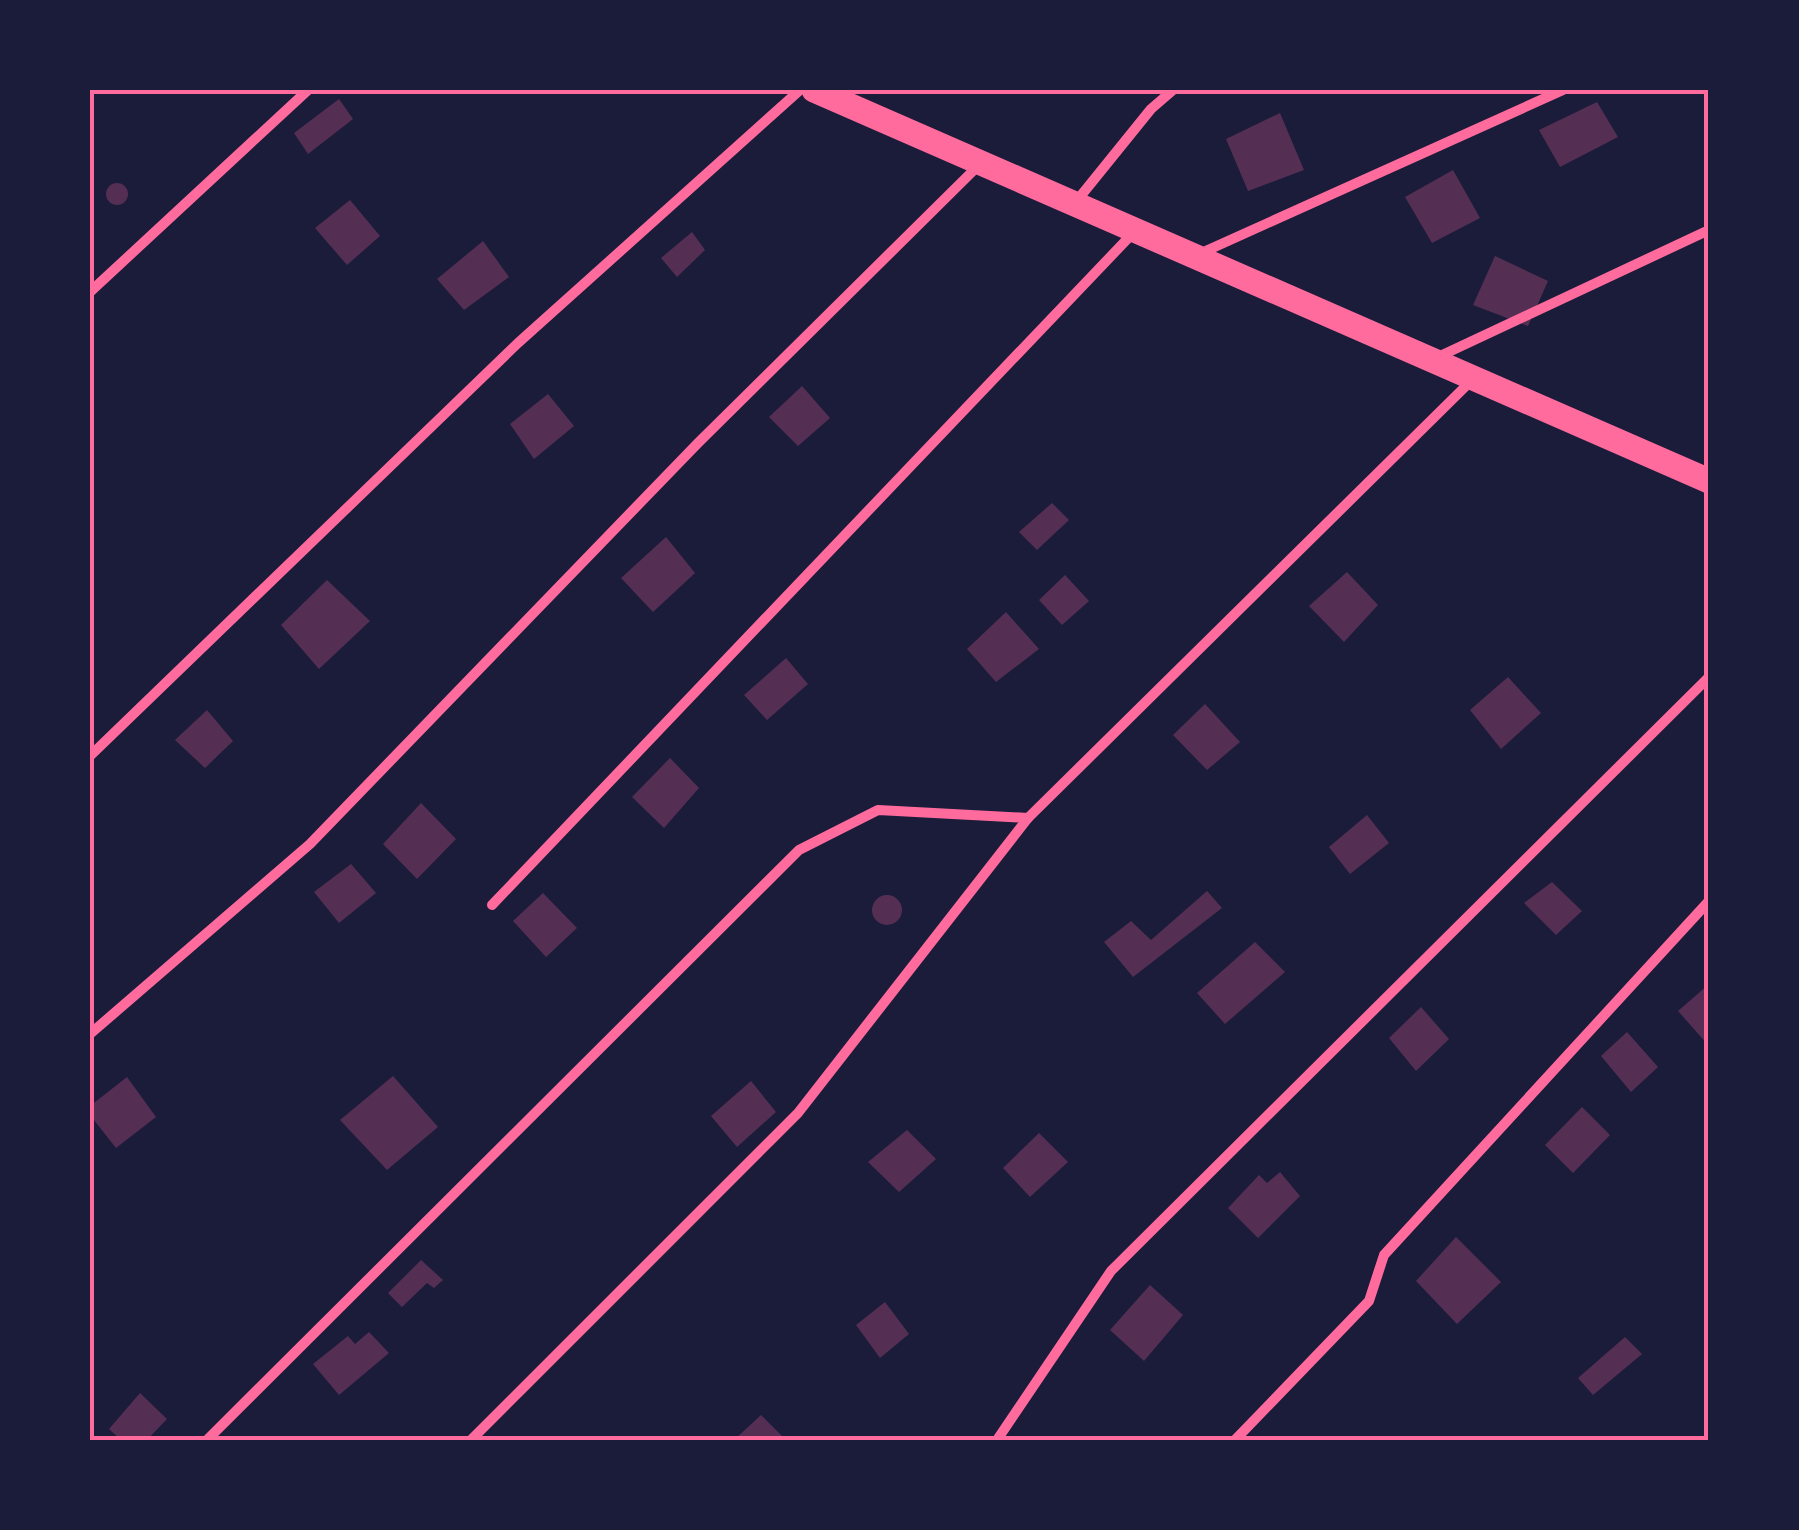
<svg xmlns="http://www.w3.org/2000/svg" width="1799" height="1530" font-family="Karla,sans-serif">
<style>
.building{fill:#542f53}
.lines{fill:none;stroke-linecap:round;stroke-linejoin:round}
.minor{stroke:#ff6b9d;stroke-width:10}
.trunk{stroke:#ff6b9d;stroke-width:25}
.neatline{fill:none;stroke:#ff6b9d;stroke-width:4}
</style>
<rect width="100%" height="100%" fill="#1b1b3a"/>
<g class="building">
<path d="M 339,99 L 353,119 L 308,154 L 294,133 Z"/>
<path d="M 1597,102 L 1618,137 L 1560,167 L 1539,130 Z"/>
<path d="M 1280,113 L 1304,170 L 1248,191 L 1226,139 Z"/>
<path d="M 1453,170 L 1480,218 L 1432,243 L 1405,197 Z"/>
<circle cx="117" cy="194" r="11"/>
<path d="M 350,200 L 380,236 L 347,265 L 315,228 Z"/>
<path d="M 692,232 L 705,250 L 677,277 L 661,258 Z"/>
<path d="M 483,241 L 509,277 L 464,310 L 437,279 Z"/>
<path d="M 1495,256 L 1548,281 L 1528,326 L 1473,305 Z"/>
<path d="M 802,386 L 830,418 L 798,446 L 769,417 Z"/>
<path d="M 548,394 L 574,426 L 534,459 L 510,424 Z"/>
<path d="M 1052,503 L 1069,520 L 1037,550 L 1019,532 Z"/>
<path d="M 666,537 L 695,573 L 653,612 L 621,578 Z"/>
<path d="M 1347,572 L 1378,605 L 1344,642 L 1309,606 Z"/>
<path d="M 1065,575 L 1089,601 L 1062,625 L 1039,600 Z"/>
<path d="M 327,580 L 370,621 L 319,669 L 281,625 Z"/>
<path d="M 1006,612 L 1039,649 L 996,682 L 967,649 Z"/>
<path d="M 786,658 L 808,684 L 767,720 L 744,695 Z"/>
<path d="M 1508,677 L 1541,713 L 1501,749 L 1470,710 Z"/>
<path d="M 1205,704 L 1240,742 L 1207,770 L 1173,735 Z"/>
<path d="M 207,710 L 233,741 L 205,768 L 175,740 Z"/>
<path d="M 670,758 L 699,788 L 664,828 L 632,797 Z"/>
<path d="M 421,803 L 456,839 L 417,879 L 383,844 Z"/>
<path d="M 1367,815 L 1389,843 L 1350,874 L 1329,847 Z"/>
<path d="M 351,864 L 376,893 L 339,923 L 314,892 Z"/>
<path d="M 1552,882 L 1582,911 L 1556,935 L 1524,903 Z"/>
<path d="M 1207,891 L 1222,908 L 1133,977 L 1104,942 L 1131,921 L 1151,940 Z"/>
<path d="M 543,893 L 577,928 L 546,957 L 513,921 Z"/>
<circle cx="887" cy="910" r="15"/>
<path d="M 1255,942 L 1285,972 L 1225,1024 L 1197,993 Z"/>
<path d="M 1709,984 L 1709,1046 L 1678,1011 Z"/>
<path d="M 1421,1007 L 1449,1039 L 1416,1071 L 1389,1038 Z"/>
<path d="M 1627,1032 L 1658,1067 L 1631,1092 L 1601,1056 Z"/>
<path d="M 393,1076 L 438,1127 L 387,1170 L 340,1120 Z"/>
<path d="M 127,1077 L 156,1117 L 116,1148 L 90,1115 L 90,1106 Z"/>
<path d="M 751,1081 L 776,1112 L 737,1147 L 711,1116 Z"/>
<path d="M 1582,1107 L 1610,1135 L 1573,1173 L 1545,1145 Z"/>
<path d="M 907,1130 L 936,1159 L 899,1192 L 868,1162 Z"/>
<path d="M 1039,1133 L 1068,1162 L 1030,1197 L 1003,1168 Z"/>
<path d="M 1280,1172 L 1300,1196 L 1258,1238 L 1228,1208 L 1259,1175 L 1267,1183 Z"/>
<path d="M 1456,1237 L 1501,1282 L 1457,1324 L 1416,1281 Z"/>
<path d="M 421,1260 L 443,1280 L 434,1288 L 427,1283 L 402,1307 L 388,1293 Z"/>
<path d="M 1150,1285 L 1183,1315 L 1144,1361 L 1110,1330 Z"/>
<path d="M 885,1302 L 909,1334 L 880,1358 L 856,1325 Z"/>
<path d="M 369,1332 L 389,1353 L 339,1395 L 313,1364 L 348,1336 L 355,1344 Z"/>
<path d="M 1625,1337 L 1642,1354 L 1593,1395 L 1578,1378 Z"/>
<path d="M 140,1393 L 167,1419 L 147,1440 L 121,1440 L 109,1429 Z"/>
<path d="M 761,1415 L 786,1440 L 734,1440 Z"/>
</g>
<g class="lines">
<g class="minor">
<path d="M 1075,203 L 1151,109 L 1173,90"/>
<path d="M 1199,254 L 1563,90"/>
<path d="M 90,292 L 308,90"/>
<path d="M 1438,357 L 1709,230"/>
<path d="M 90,756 L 518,343 L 800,90"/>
<path d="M 492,905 L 1134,232"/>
<path d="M 90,1034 L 310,844 L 698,443 L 979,165"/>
<path d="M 207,1440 L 799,850 L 878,810 L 1028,818"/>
<path d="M 471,1440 L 798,1113 L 1028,818 L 1471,381"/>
<path d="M 997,1440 L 1111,1271 L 1709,677"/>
<path d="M 1235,1440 L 1369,1301 L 1384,1255 L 1709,901"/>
</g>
<path class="trunk" d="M 814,90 L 1709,481"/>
</g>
<rect width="1799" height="1530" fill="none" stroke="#1b1b3a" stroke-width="185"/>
<rect x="92" y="92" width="1614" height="1346" class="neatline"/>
</svg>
